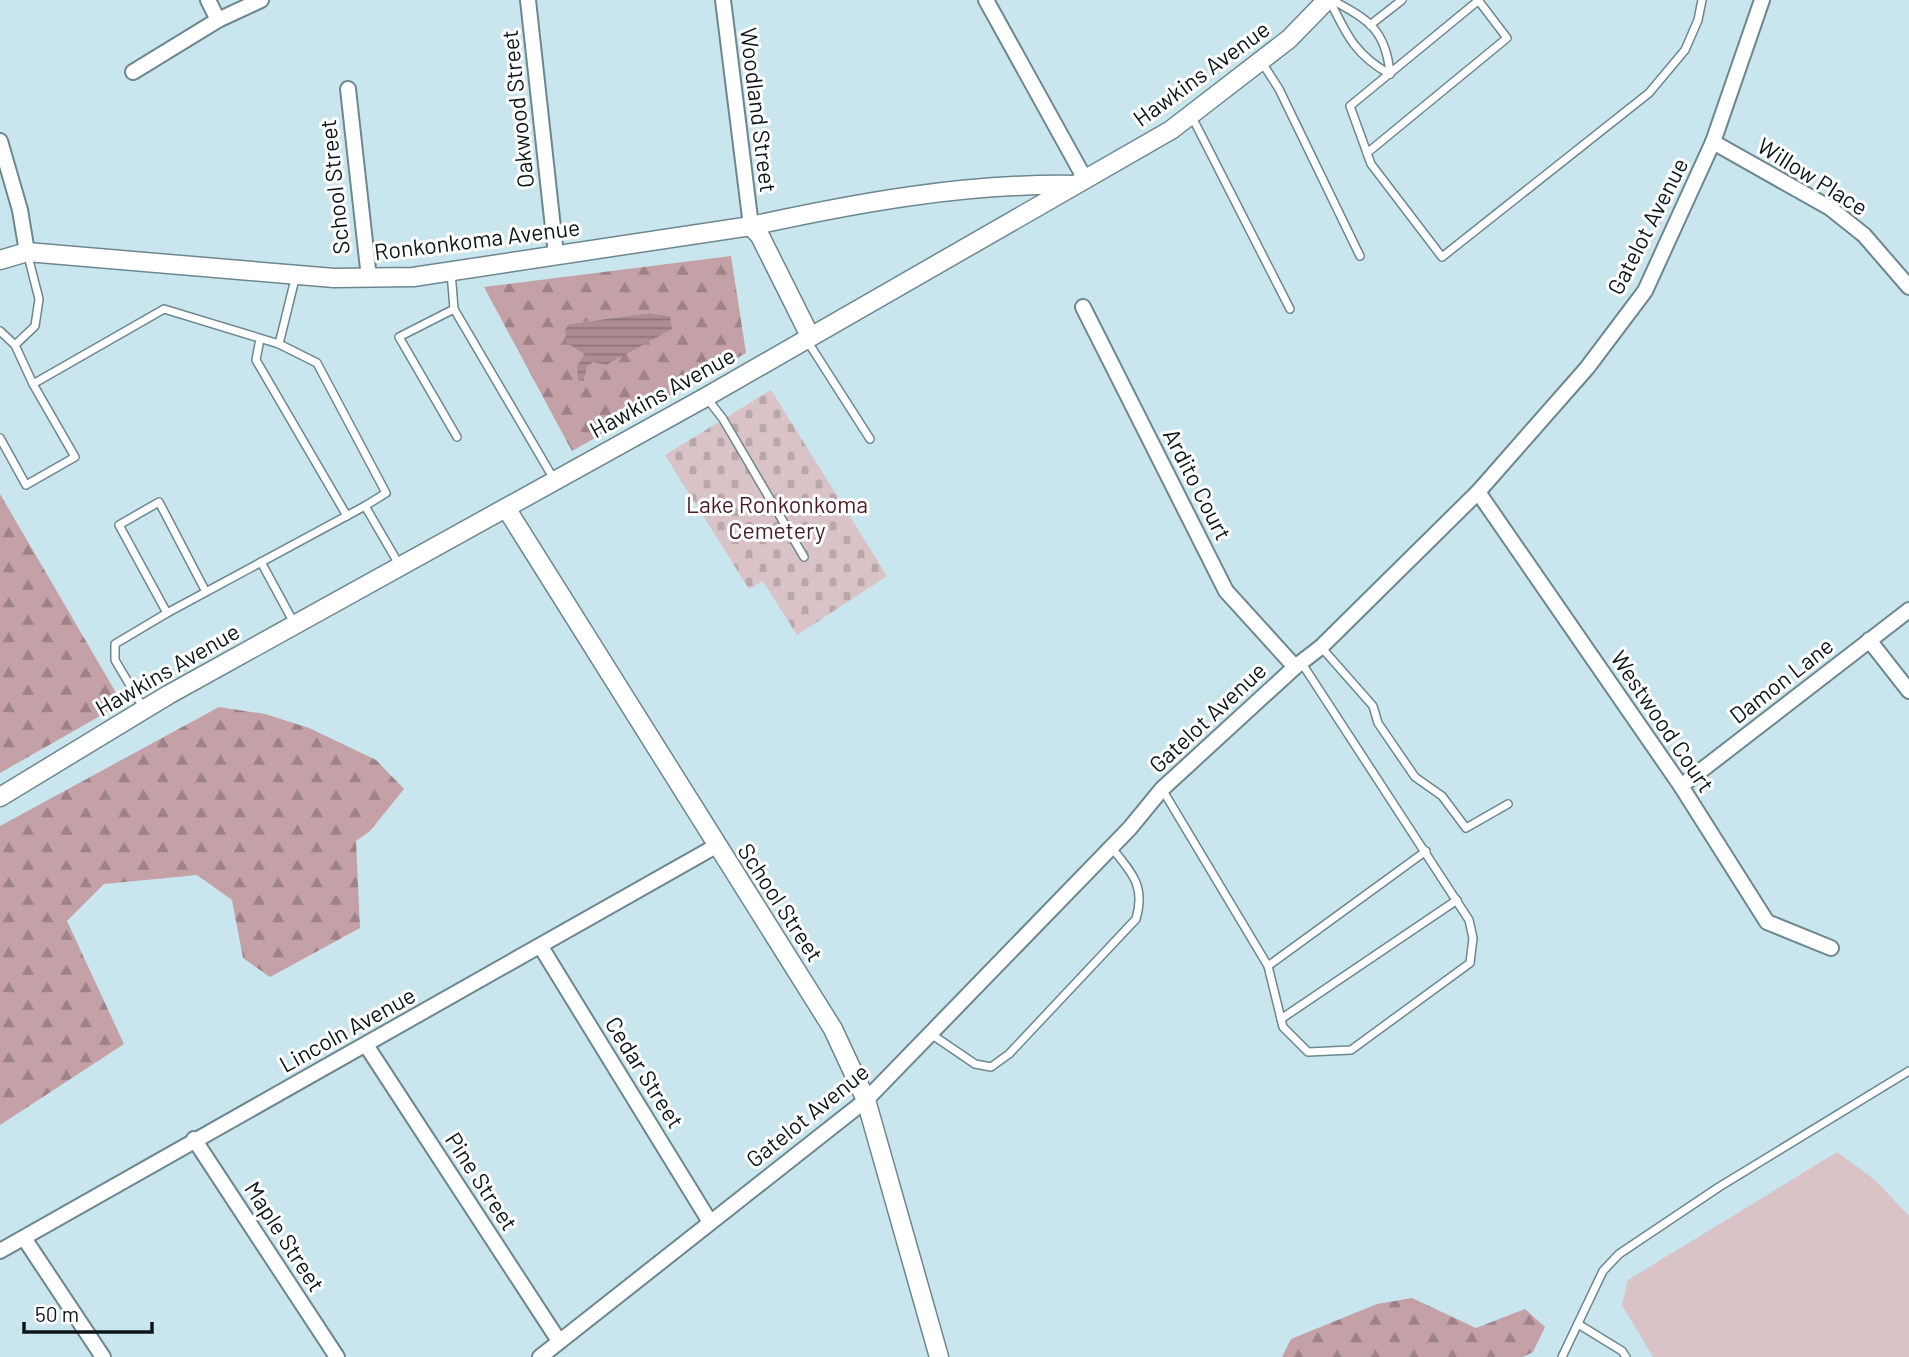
<svg xmlns="http://www.w3.org/2000/svg" width="1909" height="1357" font-family="Barlow,sans-serif">
<style>
.forest{fill:url(#forest-firs);fill-rule:evenodd}
.cemetery{fill:url(#cemetery-stones)}
.pitch{fill:#d9c3c7}
.water{fill:url(#water-rules)}
.lines{fill:none;stroke-linecap:round;stroke-linejoin:round}
.service-casing{stroke:#6d878f;stroke-width:10}
.minor-casing{stroke:#6d878f;stroke-width:18}
.tertiary-casing{stroke:#6d878f;stroke-width:21}
.service{stroke:#fff;stroke-width:7}
.minor{stroke:#fff;stroke-width:14}
.tertiary{stroke:#fff;stroke-width:18}
.labels{text-anchor:middle;dominant-baseline:central;stroke-width:6;stroke-linejoin:round;paint-order:stroke}
.street-label{font-size:23px;fill:#0d171a;stroke:#fff}
.park-label{font-size:23px;fill:#491b26;stroke:#fff}
</style>
<defs>
<pattern id="forest-firs" width="22" height="20" patternUnits="userSpaceOnUse" patternTransform="scale(1.75)"><rect width="22" height="20" fill="#c4a1a7"/><path d="M5 1l3.5 6h-7zM16 11l3.5 6h-7z" fill="#9e8287"/></pattern>
<pattern id="cemetery-stones" width="16" height="16" patternUnits="userSpaceOnUse" patternTransform="scale(1.75)"><rect width="16" height="16" fill="#d9c3c7"/><path d="M2 7V4a2 2 0 0 1 4 0v3zM10 15v-3a2 2 0 0 1 4 0v3z" fill="#b9a7aa"/></pattern>
<pattern id="water-rules" width="6" height="5" patternUnits="userSpaceOnUse" patternTransform="scale(1.75)"><rect width="6" height="5" fill="#af8e93"/><path d="M0 2.5h6" fill="none" stroke="#8d7377"/></pattern>
</defs>
<rect width="100%" height="100%" fill="#c9e5ee"/>
<g class="forest">
<path d="M 731,256 L 746,353 L 572,451 L 484,287 ZM 651,313 L 670,316 L 593,362 L 587,367 L 584,380 L 577,365 L 587,355 L 569,324 Z"/>
<path d="M 0,494 L 115,691 L 118,702 L 114,708 L 0,773 Z"/>
<path d="M 219,707 L 265,714 L 309,728 L 376,760 L 404,789 L 370,831 L 356,841 L 360,928 L 270,977 L 243,958 L 232,900 L 197,875 L 104,884 L 67,921 L 124,1044 L 0,1125 L 0,826 Z"/>
<path d="M 1412,1298 L 1476,1328 L 1525,1309 L 1545,1327 L 1533,1352 L 1523,1357 L 1282,1357 L 1291,1339 L 1377,1304 Z"/>
</g>
<path class="cemetery" d="M 771,390 L 887,576 L 797,635 L 763,581 L 749,589 L 665,455 Z"/>
<path class="pitch" d="M 1837,1152 L 1875,1180 L 1909,1216 L 1909,1357 L 1653,1357 L 1622,1305 L 1628,1280 Z"/>
<path class="water" d="M 650,313 L 670,316 L 672,329 L 606,365 L 593,362 L 587,367 L 584,381 L 578,380 L 577,365 L 586,355 L 567,343 L 565,330 L 569,324 Z"/>
<g class="lines">
<g class="service-casing">
<g id="service">
<path d="M 1332,0 C 1369,20 1386,30 1390,74"/>
<path d="M 1479,0 L 1350,106 L 1371,164 L 1442,257 L 1649,93 L 1685,50 L 1698,20 L 1702,0"/>
<path d="M 1330,1 C 1346,34 1356,56 1390,74"/>
<path d="M 1370,25 L 1402,0"/>
<path d="M 1261,61 L 1279,89 L 1360,256"/>
<path d="M 1191,115 L 1290,309"/>
<path d="M 1367,153 L 1507,38 L 1478,0"/>
<path d="M 27,252 L 39,299 L 35,326 L 15,345 L 33,384 L 164,309 L 279,344 L 317,363 L 386,493 L 365,506"/>
<path d="M 451,272 L 454,309 L 555,481"/>
<path d="M 454,309 L 399,337 L 457,437"/>
<path d="M 0,331 L 15,345"/>
<path d="M 260,339 L 256,360 L 347,516"/>
<path d="M 806,339 L 870,439"/>
<path d="M 279,344 L 296,275"/>
<path d="M 706,397 L 723,419 L 804,557"/>
<path d="M 0,438 L 26,485 L 75,457 L 33,384"/>
<path d="M 261,562 L 294,623"/>
<path d="M 206,592 L 159,502 L 119,525 L 167,613 L 365,506 L 400,566"/>
<path d="M 1321,647 L 1373,706 L 1378,723 L 1415,777 L 1442,796 L 1466,828 L 1508,804"/>
<path d="M 144,709 L 115,660 L 115,644 L 167,613"/>
<path d="M 1162,789 L 1268,966 L 1283,1027 L 1308,1052 L 1351,1050 L 1470,963 L 1473,938 L 1469,920 L 1301,662"/>
<path d="M 1268,966 L 1426,851"/>
<path d="M 1281,1019 L 1457,900"/>
<path d="M 931,1034 L 975,1064 L 991,1067 L 1009,1054 L 1136,919 C 1146,885 1131,872 1111,847"/>
<path d="M 1578,1324 L 1622,1351 L 1626,1357"/>
<path d="M 1562,1357 L 1603,1271 L 1619,1254 L 1719,1187 L 1909,1071"/>
</g>
</g>
<g class="minor-casing">
<g id="minor">
<path d="M 208,0 L 218,20"/>
<path d="M 528,0 L 556,255"/>
<path d="M 723,0 L 751,226"/>
<path d="M 986,0 L 1085,179"/>
<path d="M 133,72 L 218,20 L 261,0"/>
<path d="M 348,89 L 369,278"/>
<path d="M 0,141 L 20,210 L 27,252"/>
<path d="M 1713,142 L 1830,208 L 1864,235 L 1909,287"/>
<path d="M 1083,307 L 1226,591 L 1295,667"/>
<path d="M 1478,492 L 1681,786 L 1767,922 L 1831,948"/>
<path d="M 1869,640 L 1909,691"/>
<path d="M 1681,786 L 1909,610"/>
<path d="M 541,947 L 710,1222"/>
<path d="M 366,1045 L 559,1341"/>
<path d="M 194,1139 L 337,1357"/>
<path d="M 24,1238 L 103,1357"/>
<path d="M 0,1251 L 716,846"/>
<path d="M 540,1357 L 866,1100 L 1130,828 L 1162,789 L 1295,667 L 1321,647 L 1478,492 L 1587,368 L 1645,291 L 1713,142 L 1762,0"/>
</g>
</g>
<g class="tertiary-casing">
<g id="tertiary">
<path d="M 751,226 C 856,203 965,183 1074,185"/>
<path d="M 0,260 L 27,252 L 334,278 L 413,277 L 751,226 L 760,236 L 810,336"/>
<path d="M 506,508 L 833,1029 L 866,1100 L 939,1357"/>
<path d="M 0,797 L 168,695 L 706,397 L 1171,130 L 1289,39 L 1327,0"/>
</g>
</g>
<use href="#service" class="service"/>
<use href="#minor" class="minor"/>
<use href="#tertiary" class="tertiary"/>
</g>
<g class="labels">
<g class="street-label">
<text transform="translate(1201 73) rotate(-36)">Hawkins Avenue</text>
<text transform="translate(517 109) rotate(-96)">Oakwood Street</text>
<text transform="translate(759 110) rotate(83)">Woodland Street</text>
<text transform="translate(1813 176) rotate(32)">Willow Place</text>
<text transform="translate(334 187) rotate(-96)">School Street</text>
<text transform="translate(1647 226) rotate(-63)">Gatelot Avenue</text>
<text transform="translate(477 239) rotate(-7)">Ronkonkoma Avenue</text>
<text transform="translate(662 392) rotate(-29)">Hawkins Avenue</text>
<text transform="translate(1198 484) rotate(63)">Ardito Court</text>
<text transform="translate(167 669) rotate(-30)">Hawkins Avenue</text>
<text transform="translate(1781 680) rotate(-38)">Damon Lane</text>
<text transform="translate(1207 717) rotate(-43)">Gatelot Avenue</text>
<text transform="translate(1663 721) rotate(56)">Westwood Court</text>
<text transform="translate(781 902) rotate(57)">School Street</text>
<text transform="translate(347 1029) rotate(-29)">Lincoln Avenue</text>
<text transform="translate(645 1072) rotate(58)">Cedar Street</text>
<text transform="translate(807 1115) rotate(-39)">Gatelot Avenue</text>
<text transform="translate(482 1181) rotate(57)">Pine Street</text>
<text transform="translate(285 1236) rotate(57)">Maple Street</text>
</g>
<g class="park-label">
<text x="777" y="504">Lake Ronkonkoma<tspan x="777" dy="26">Cemetery</tspan></text>
</g>
</g>
<path d="M24 1322v10h128v-10" fill="none" stroke="#0d171a" stroke-width="3.5"/>
<text x="35" y="1322" font-size="21" fill="#0d171a" stroke="#ffffff" stroke-width="5" paint-order="stroke">50 m</text>
</svg>
